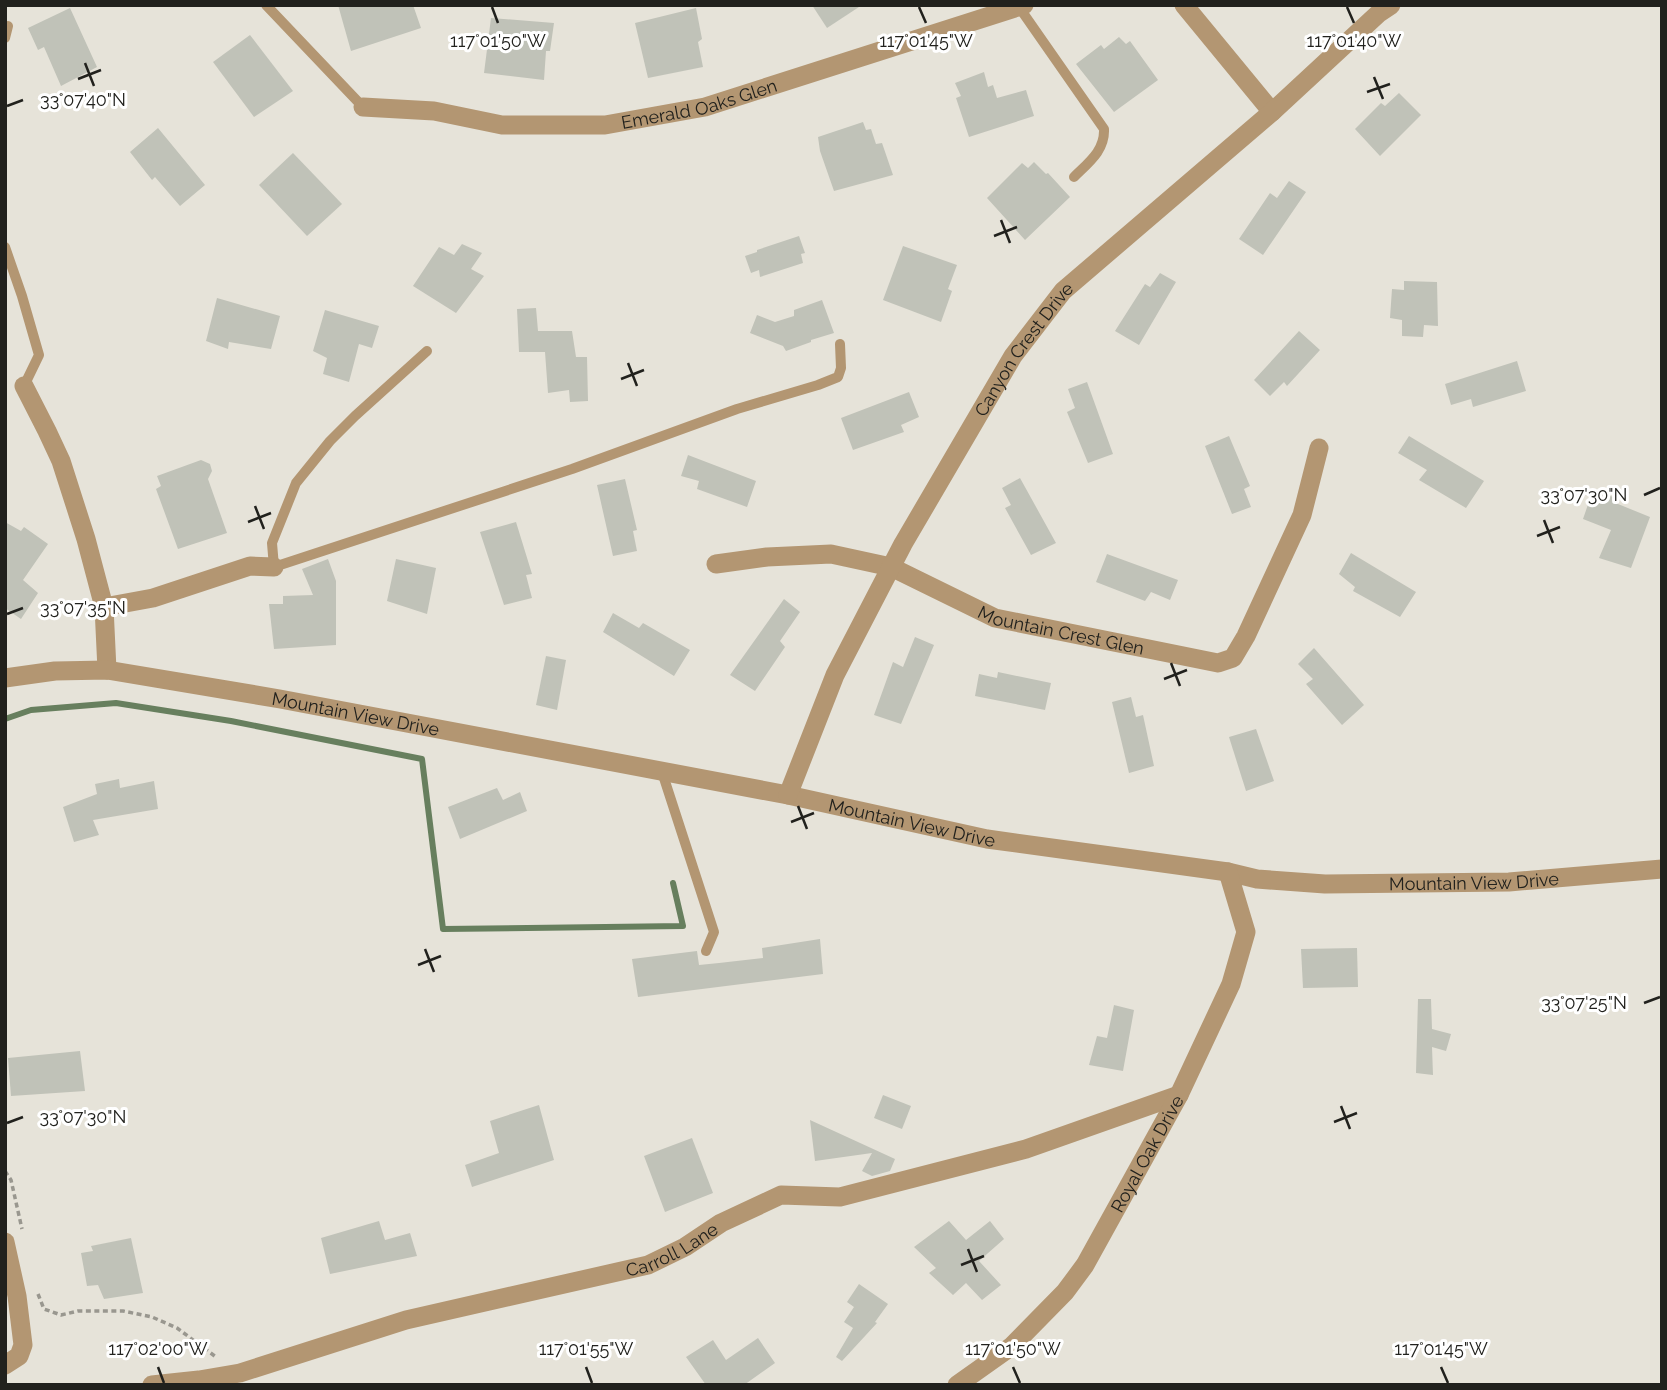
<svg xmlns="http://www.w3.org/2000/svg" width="1667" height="1390" font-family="Raleway,sans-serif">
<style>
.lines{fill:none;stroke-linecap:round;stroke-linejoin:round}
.stream{stroke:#677f5e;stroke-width:6}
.building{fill:#c0c2b8}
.path{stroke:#99978f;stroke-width:3.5;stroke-dasharray:5 3.5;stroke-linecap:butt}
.lane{stroke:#b39672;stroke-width:10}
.street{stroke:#b39672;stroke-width:19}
.ticks{fill:none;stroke:#21211d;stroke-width:2.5}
.labels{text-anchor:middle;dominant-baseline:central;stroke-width:6;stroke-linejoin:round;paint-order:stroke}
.street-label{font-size:18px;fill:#21211d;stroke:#fff}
.ticks-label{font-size:18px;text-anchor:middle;fill:#21211d;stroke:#fff;stroke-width:6;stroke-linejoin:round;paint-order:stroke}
</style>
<rect width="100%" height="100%" fill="#e6e3d9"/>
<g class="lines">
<path class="stream" d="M 5,719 L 31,710 L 116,703 L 231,721 L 422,759 L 443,929 L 683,926 L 673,883"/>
</g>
<g class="building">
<path d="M 338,5 L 413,5 L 421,28 L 351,51 Z"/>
<path d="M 812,5 L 862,5 L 827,28 Z"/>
<path d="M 70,8 L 97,67 L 61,86 L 44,47 L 38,50 L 28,28 Z"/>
<path d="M 696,8 L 702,39 L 698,42 L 703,67 L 648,78 L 635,23 Z"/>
<path d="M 491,18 L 554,23 L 550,51 L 546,51 L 544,80 L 484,73 Z"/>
<path d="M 250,35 L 293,91 L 254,117 L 213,62 Z"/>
<path d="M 1119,37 L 1126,44 L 1130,41 L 1158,80 L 1114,112 L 1076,64 L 1101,45 L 1104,49 Z"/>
<path d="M 984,72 L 988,87 L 993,85 L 997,98 L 1026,90 L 1034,116 L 969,137 L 956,98 L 961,96 L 955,83 Z"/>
<path d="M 1399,93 L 1421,115 L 1380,156 L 1355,129 L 1381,103 L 1385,106 Z"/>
<path d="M 863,122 L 866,130 L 871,129 L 876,144 L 882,143 L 893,175 L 834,191 L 820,151 L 818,137 Z"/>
<path d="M 158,128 L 205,185 L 180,206 L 155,177 L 152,180 L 130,152 Z"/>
<path d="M 293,153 L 342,204 L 307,236 L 259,185 Z"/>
<path d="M 1034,162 L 1046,174 L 1048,173 L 1070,197 L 1025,240 L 987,198 L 1022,163 L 1028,168 Z"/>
<path d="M 1289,181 L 1306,192 L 1263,255 L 1239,239 L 1270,193 L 1277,198 Z"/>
<path d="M 799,236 L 805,253 L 801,254 L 803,263 L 760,277 L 759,270 L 751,273 L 745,256 L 757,252 L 757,250 Z"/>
<path d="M 462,244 L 482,253 L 471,269 L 484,276 L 456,313 L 413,286 L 439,247 L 454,255 Z"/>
<path d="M 903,246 L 957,265 L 948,289 L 952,291 L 941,322 L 883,300 Z"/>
<path d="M 1160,273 L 1176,282 L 1139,345 L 1115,331 L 1145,284 L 1150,287 Z"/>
<path d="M 1404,281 L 1437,282 L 1438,326 L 1424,325 L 1423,337 L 1402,336 L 1402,320 L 1390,318 L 1392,289 L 1404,290 Z"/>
<path d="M 217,298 L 280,316 L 271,349 L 229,342 L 228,349 L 206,341 Z"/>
<path d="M 822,300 L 834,333 L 811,340 L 811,342 L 786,351 L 783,346 L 750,333 L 757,315 L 775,322 L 794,316 L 794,310 Z"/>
<path d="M 536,308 L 538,331 L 572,331 L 576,357 L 587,357 L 588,401 L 570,402 L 569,390 L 548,393 L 545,352 L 519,352 L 517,309 Z"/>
<path d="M 325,310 L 379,326 L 372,348 L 359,344 L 349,382 L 323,374 L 327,358 L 313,351 Z"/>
<path d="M 1299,331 L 1320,350 L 1287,386 L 1284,382 L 1270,396 L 1254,380 Z"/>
<path d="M 1517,361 L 1526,391 L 1473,407 L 1471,399 L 1451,405 L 1445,384 Z"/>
<path d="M 1087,382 L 1113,454 L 1088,463 L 1067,412 L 1075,408 L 1068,389 Z"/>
<path d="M 909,392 L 919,417 L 901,425 L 904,432 L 853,450 L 841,418 Z"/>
<path d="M 1229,436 L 1250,486 L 1244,489 L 1251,507 L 1232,514 L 1205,446 Z"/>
<path d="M 1409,436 L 1484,481 L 1466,508 L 1419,480 L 1427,470 L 1398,453 Z"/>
<path d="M 688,455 L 756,481 L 747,507 L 697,489 L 699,481 L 681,476 Z"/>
<path d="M 201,460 L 210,464 L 212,471 L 208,479 L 227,533 L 178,549 L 156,489 L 161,486 L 157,476 Z"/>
<path d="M 1020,478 L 1056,543 L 1031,555 L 1005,508 L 1011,505 L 1002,488 Z"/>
<path d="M 625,479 L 637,530 L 633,531 L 637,551 L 613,556 L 597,485 Z"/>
<path d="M 1593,490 L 1619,499 L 1618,504 L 1650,517 L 1631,568 L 1599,558 L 1611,530 L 1583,519 Z"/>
<path d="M 5,522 L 21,531 L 24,527 L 48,544 L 23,580 L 38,593 L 21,619 L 5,608 Z"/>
<path d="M 516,522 L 532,574 L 526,575 L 532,598 L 504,605 L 480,532 Z"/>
<path d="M 1351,553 L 1416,592 L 1400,617 L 1353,591 L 1355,587 L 1339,574 Z"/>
<path d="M 1107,554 L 1178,580 L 1170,600 L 1151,592 L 1145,601 L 1096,582 Z"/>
<path d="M 328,559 L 336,581 L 336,645 L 274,649 L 269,604 L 283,604 L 283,596 L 313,595 L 302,569 Z"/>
<path d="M 396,559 L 436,568 L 427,614 L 387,601 Z"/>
<path d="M 784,599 L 800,612 L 780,641 L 785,647 L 755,691 L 730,675 Z"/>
<path d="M 613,613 L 639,628 L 643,623 L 690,650 L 674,676 L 603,632 Z"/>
<path d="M 915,637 L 934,645 L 901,724 L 874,715 L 893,662 L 903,667 Z"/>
<path d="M 1314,648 L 1364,705 L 1342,725 L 1306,684 L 1313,679 L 1298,664 Z"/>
<path d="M 546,656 L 566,660 L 557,710 L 536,705 Z"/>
<path d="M 998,672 L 1051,683 L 1045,710 L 975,696 L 979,674 L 997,678 Z"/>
<path d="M 1131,697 L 1136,717 L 1143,715 L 1154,766 L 1129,773 L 1112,702 Z"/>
<path d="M 1256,729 L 1274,781 L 1246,791 L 1229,737 Z"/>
<path d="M 119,779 L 120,788 L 154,781 L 158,809 L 93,820 L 99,835 L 74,842 L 63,807 L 97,794 L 95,784 Z"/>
<path d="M 497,788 L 503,800 L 520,792 L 527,811 L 460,839 L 448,807 Z"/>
<path d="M 820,939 L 823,974 L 638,997 L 632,959 L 697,951 L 699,965 L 719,963 L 763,958 L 762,948 Z"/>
<path d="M 1357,948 L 1358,987 L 1303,988 L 1301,949 Z"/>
<path d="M 1418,999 L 1431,999 L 1432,1029 L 1451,1034 L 1446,1051 L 1432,1047 L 1433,1075 L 1416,1073 Z"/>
<path d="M 1114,1005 L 1134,1010 L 1123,1071 L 1089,1065 L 1097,1036 L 1107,1038 Z"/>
<path d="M 80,1051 L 85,1091 L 11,1096 L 8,1058 Z"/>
<path d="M 883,1095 L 911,1106 L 902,1129 L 874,1118 Z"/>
<path d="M 539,1105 L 554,1160 L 472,1187 L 465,1165 L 499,1153 L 490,1121 Z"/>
<path d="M 810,1120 L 895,1159 L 890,1171 L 872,1176 L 862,1171 L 872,1153 L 815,1161 Z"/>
<path d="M 692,1138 L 713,1193 L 665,1212 L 644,1156 Z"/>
<path d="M 379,1221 L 385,1240 L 410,1233 L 417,1256 L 330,1274 L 321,1238 Z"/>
<path d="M 949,1221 L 966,1240 L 990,1221 L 1004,1239 L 979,1261 L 1001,1285 L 982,1300 L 966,1283 L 953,1295 L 929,1273 L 936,1268 L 914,1247 Z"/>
<path d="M 131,1238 L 143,1293 L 104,1299 L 98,1285 L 87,1286 L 81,1253 L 93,1251 L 91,1246 Z"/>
<path d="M 859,1284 L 888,1304 L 875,1322 L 877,1323 L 842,1361 L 836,1357 L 853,1328 L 844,1322 L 854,1307 L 847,1302 Z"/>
<path d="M 758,1338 L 775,1363 L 744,1385 L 706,1385 L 686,1357 L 713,1340 L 726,1360 Z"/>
</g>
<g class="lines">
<g class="path">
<path d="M 5,1171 L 11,1180 L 22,1229"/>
<path d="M 38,1294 L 44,1309 L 61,1315 L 78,1311 L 123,1311 L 152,1317 L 177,1328 L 216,1357"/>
</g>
<g class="lane">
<path d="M 266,5 L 363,107"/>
<path d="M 1019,7 L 1104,129 C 1105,151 1088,163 1074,177"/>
<path d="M 5,38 L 8,26"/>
<path d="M 5,247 L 22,296 L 39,355 L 24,386"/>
<path d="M 427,351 L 355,416 L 330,441 L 296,483 L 272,543 L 274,567 L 572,469 L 737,409 L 818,385 L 838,377 L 841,368 L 840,344"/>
<path d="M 662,772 L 714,932 L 706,951"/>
</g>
<g class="street">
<path d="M 1184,5 L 1272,112"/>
<path id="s1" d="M 363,107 L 434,111 L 502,125 L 605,125 L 705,107 L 1024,5"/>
<path d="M 24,386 L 47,431 L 61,461 L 86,539 L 104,607 L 107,670"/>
<path id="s2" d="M 716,564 L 767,557 L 831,554 L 891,567 L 995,618 L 1218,663 L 1233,658 L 1246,636 L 1302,515 L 1319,448"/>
<path d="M 104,607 L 153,598 L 250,566 L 274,567"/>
<path id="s3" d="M 5,678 L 55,671 L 107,670 L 280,699 L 788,795 L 987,839 L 1228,872 L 1257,879 L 1325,884 L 1509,882 L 1662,869"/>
<path id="s4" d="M 788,795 L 835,675 L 903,544 L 1013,356 L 1063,291 L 1272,112 L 1379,13 L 1391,5"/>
<path d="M 5,1242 L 17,1296 L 23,1345 L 19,1356 L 5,1365"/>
<path id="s5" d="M 152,1385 L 199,1380 L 240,1373 L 406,1320 L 648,1265 L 685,1247 L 721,1223 L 781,1195 L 840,1197 L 1026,1149 L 1179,1095"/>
<path id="s6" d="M 957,1385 L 1012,1346 L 1065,1292 L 1085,1265 L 1179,1095 L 1231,984 L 1246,932 L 1228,872"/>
</g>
</g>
<path class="ticks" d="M 492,7 L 498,23M 919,7 L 926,23M 1347,7 L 1354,23M 85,63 L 94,86M 1374,77 L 1383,99M 78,79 L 101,70M 1367,92 L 1390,84M 7,106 L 23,100M 1001,220 L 1010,243M 994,236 L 1017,227M 628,363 L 637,386M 621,379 L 644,370M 1644,495 L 1660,488M 255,506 L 264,529M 1544,520 L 1553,543M 248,522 L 271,513M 1537,536 L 1560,527M 7,614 L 23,608M 1171,663 L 1180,686M 1164,679 L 1187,670M 798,806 L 807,829M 791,822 L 814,813M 425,949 L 434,972M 418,965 L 441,956M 1644,1003 L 1660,997M 1341,1106 L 1350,1129M 1334,1122 L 1357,1113M 7,1123 L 23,1117M 968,1249 L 977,1272M 961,1265 L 984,1256M 158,1367 L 164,1383M 586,1367 L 592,1383M 1013,1367 L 1020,1383M 1441,1367 L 1448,1383"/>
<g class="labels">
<g class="street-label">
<text stroke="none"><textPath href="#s1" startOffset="340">Emerald Oaks Glen</textPath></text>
<text stroke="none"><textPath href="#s4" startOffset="506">Canyon Crest Drive</textPath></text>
<text stroke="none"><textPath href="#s2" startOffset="360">Mountain Crest Glen</textPath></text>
<text stroke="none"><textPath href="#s3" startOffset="355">Mountain View Drive</textPath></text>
<text stroke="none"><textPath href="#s3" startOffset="922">Mountain View Drive</textPath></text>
<text stroke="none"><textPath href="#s3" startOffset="1489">Mountain View Drive</textPath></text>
<text stroke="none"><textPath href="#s6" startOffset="304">Royal Oak Drive</textPath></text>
<text stroke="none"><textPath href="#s5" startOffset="539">Carroll Lane</textPath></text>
</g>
</g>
<g class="ticks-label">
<text x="498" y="47">117°01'50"W</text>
<text x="926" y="47">117°01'45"W</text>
<text x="1354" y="47">117°01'40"W</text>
<text x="83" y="106">33°07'40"N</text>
<text x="1584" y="501">33°07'30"N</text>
<text x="83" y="614">33°07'35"N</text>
<text x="1584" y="1009">33°07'25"N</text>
<text x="83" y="1123">33°07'30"N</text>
<text x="158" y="1355">117°02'00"W</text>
<text x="586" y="1355">117°01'55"W</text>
<text x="1013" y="1355">117°01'50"W</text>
<text x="1441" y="1355">117°01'45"W</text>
</g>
<rect width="1667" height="1390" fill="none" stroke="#21211d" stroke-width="14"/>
</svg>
